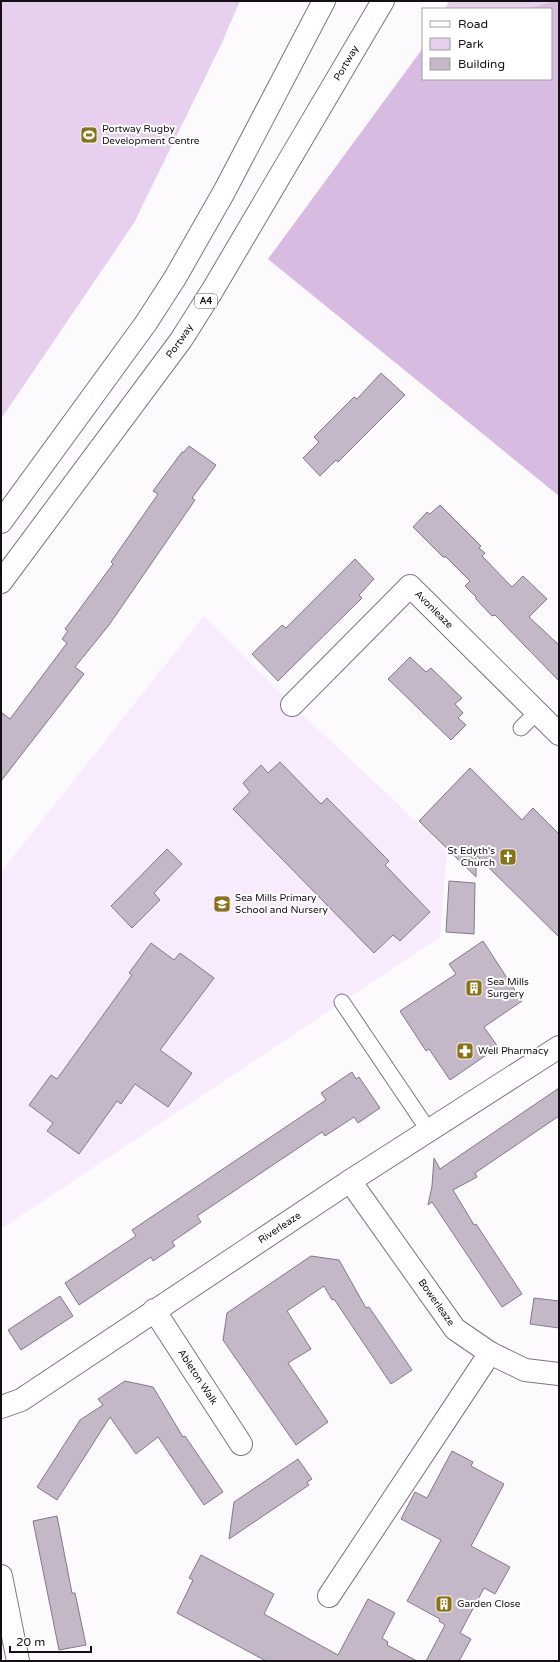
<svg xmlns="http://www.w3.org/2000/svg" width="560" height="1662" font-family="'Varela Round',sans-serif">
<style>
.built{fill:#f9ebfe}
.green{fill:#e7d0ee}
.forest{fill:#d8bbe1}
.building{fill:#c4b8c8;stroke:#837887}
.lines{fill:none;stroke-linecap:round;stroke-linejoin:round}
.service-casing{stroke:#7f7382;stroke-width:17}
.minor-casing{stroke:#7f7382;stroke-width:24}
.trunk-casing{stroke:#7f7382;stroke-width:24}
.service{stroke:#fff;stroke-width:15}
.minor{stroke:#fff;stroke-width:22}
.trunk{stroke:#fff;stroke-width:22}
.labels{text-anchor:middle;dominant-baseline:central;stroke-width:4;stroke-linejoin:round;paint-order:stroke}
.shield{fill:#fff;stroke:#5a575b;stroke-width:1}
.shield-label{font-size:9px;font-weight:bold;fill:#140f15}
.street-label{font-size:10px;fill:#140f15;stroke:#fff}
.poi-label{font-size:10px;fill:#140f15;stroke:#fff;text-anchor:start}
</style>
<rect width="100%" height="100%" fill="#fcfafd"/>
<path class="built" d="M 204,616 L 292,705 L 396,802 L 447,852 L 440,937 L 1,1229 L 1,872 Z"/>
<g class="green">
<path d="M 1,1 L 240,1 L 220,47 L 134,223 L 1,419 Z"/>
<path d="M 449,1 L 554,1 L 526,9 L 445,9 Z"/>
</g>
<path class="forest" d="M 554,1 L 559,1 L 559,496 L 268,259 L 423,48 L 423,79 L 551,79 L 551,9 L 526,9 Z"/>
<g class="building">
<path d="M 381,373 L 405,395 L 338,462 L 336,460 L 320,476 L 303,458 L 319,442 L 314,437 L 354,397 L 357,399 Z"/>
<path d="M 189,446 L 216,465 L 192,498 L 195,500 L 109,625 L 75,667 L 84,674 L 1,781 L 1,712 L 10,719 L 67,643 L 62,639 L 68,631 L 65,629 L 113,564 L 111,562 L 158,494 L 153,491 L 182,452 L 184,452 Z"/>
<path d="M 440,505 L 481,546 L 479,548 L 485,553 L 482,556 L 512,587 L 523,576 L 547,599 L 529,617 L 559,645 L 559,681 L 495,615 L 492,616 L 476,599 L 476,597 L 465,586 L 470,581 L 446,557 L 443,557 L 413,527 L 427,512 L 430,514 Z"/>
<path d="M 355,559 L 374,579 L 359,595 L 362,598 L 278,681 L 252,654 L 282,625 L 286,628 Z"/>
<path d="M 410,657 L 426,672 L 431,668 L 462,698 L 455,704 L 463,713 L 458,718 L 466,725 L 451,740 L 388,679 Z"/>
<path d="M 280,762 L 321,804 L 327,798 L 389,861 L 385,865 L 430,912 L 400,941 L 393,935 L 374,953 L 233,809 L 250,792 L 243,783 L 261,765 L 268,773 Z"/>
<path d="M 470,768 L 522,820 L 533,808 L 559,834 L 559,937 L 476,855 L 476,877 L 419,821 Z"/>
<path d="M 167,849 L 182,864 L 154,893 L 160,900 L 132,928 L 111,906 Z"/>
<path d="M 449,881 L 475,883 L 474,934 L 446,932 Z"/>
<path d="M 483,941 L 522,1001 L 484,1027 L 498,1047 L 450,1080 L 429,1049 L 426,1051 L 400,1011 L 456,974 L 449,964 Z"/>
<path d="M 151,943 L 174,960 L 180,953 L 214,978 L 160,1050 L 192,1073 L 168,1107 L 135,1084 L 121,1104 L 117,1101 L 79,1154 L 47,1131 L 53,1123 L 29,1105 L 51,1075 L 57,1079 L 132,975 L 129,973 Z"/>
<path d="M 352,1072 L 356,1079 L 359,1077 L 380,1108 L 358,1123 L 354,1117 L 325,1136 L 322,1132 L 197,1216 L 201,1222 L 172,1242 L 175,1246 L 153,1261 L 151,1257 L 79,1305 L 65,1283 L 136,1236 L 132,1230 L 326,1100 L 321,1093 Z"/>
<path d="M 559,1088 L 559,1116 L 475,1173 L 477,1177 L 453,1190 L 474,1225 L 476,1224 L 522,1294 L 502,1307 L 432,1202 L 428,1205 L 432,1186 L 434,1158 L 440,1169 Z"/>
<path d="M 311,1256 L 339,1260 L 366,1308 L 369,1307 L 412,1370 L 391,1384 L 334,1299 L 332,1300 L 324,1286 L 287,1311 L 311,1349 L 288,1363 L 328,1422 L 296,1445 L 223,1340 L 227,1313 Z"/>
<path d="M 60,1296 L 73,1316 L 21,1350 L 8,1330 Z"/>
<path d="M 534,1298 L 559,1301 L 559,1328 L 530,1324 Z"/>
<path d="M 125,1381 L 153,1387 L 183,1437 L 185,1436 L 223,1492 L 204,1505 L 158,1437 L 136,1454 L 110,1417 L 57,1500 L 37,1487 L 80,1420 L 103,1405 L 98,1399 Z"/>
<path d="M 452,1451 L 473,1462 L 471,1466 L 504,1484 L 471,1546 L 510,1567 L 495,1594 L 484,1588 L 460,1633 L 471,1639 L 459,1661 L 426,1661 L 445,1625 L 439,1621 L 440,1619 L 407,1601 L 441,1540 L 401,1519 L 415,1492 L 427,1498 Z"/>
<path d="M 298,1459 L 312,1479 L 307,1482 L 309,1485 L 229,1539 L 234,1502 Z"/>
<path d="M 57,1516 L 72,1593 L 75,1593 L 86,1645 L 59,1650 L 33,1521 Z"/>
<path d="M 201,1555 L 274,1594 L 264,1614 L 338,1655 L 368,1599 L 395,1613 L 382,1638 L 388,1642 L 387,1645 L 417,1661 L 266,1661 L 177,1613 L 193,1580 L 189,1578 Z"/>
</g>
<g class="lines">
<g class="service-casing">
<g id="service">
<path d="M 521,728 L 537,712"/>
<path d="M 342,1002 L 429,1131"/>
</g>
</g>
<g class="minor-casing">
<g id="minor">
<path id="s1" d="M 292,705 L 410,586 L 559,734"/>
<path id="s2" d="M 350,1181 L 455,1329 L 490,1353 L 525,1370 L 559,1374"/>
<path id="s3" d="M 154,1310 L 241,1444"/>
<path id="s4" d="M 1,1407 L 21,1400 L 350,1181 L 559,1047"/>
<path d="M 1,1576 L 18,1661"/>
<path d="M 329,1596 L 490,1353"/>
</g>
</g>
<g class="trunk-casing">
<g id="trunk">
<path d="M 1,522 L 146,323 L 175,278 L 224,192 L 324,1"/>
<path id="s5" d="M 1,582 L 181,340 L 212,291 L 383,1"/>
</g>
</g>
<use href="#service" class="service"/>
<use href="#minor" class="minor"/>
<use href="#trunk" class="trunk"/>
</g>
<defs>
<g id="stadium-square" transform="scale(0.9)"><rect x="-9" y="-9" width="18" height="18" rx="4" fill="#877417" stroke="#fff"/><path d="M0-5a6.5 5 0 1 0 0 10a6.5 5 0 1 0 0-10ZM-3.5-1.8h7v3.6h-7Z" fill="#fff"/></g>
<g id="church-square" transform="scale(0.9)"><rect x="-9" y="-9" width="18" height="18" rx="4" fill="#877417" stroke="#fff"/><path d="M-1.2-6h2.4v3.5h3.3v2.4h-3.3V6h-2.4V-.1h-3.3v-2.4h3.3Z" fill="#fff"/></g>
<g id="school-square" transform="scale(0.9)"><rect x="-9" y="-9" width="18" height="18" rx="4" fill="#877417" stroke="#fff"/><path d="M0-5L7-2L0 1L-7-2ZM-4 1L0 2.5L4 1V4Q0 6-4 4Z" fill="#fff"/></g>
<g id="building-square" transform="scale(0.9)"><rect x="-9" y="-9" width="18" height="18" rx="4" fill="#877417" stroke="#fff"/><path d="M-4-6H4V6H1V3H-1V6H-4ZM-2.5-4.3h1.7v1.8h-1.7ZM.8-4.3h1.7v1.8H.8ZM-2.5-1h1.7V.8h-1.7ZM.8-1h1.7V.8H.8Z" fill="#fff"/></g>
<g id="pharmacy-square" transform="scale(0.9)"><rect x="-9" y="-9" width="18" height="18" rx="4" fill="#877417" stroke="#fff"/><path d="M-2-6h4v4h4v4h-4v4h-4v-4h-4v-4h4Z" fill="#fff"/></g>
</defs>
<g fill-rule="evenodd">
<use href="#stadium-square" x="89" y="135"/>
<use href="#church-square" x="508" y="857"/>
<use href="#school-square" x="222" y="904"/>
<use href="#building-square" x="474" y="988"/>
<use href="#pharmacy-square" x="465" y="1051"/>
<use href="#building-square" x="444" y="1604"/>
</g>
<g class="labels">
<rect class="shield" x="195" y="294" width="22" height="14" rx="3"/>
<g class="shield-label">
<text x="206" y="301">A4</text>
</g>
<g class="street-label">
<text stroke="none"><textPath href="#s5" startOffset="624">Portway</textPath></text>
<text stroke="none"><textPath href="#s5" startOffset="300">Portway</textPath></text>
<text stroke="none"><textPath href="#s1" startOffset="201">Avonleaze</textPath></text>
<text stroke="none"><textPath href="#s4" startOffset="332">Riverleaze</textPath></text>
<text stroke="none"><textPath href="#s2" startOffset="149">Bowerleaze</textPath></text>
<text stroke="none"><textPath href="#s3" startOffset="80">Ableton Walk</textPath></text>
</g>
<g class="poi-label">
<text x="102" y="129">Portway Rugby<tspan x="102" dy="12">Development Centre</tspan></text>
<text x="495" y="851" text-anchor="end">St Edyth's<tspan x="495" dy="12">Church</tspan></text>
<text x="235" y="898">Sea Mills Primary<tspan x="235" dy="12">School and Nursery</tspan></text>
<text x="487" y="982">Sea Mills<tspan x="487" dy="12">Surgery</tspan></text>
<text x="478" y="1051">Well Pharmacy</text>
<text x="457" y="1604">Garden Close</text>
</g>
</g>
<rect width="560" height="1662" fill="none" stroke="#140f15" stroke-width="4"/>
<rect x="422" y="8" width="130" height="72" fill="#ffffff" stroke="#a19fa1"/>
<rect x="430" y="21" width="20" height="6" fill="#ffffff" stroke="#a19fa1"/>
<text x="458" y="28" font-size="12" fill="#140f15">Road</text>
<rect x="430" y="38" width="20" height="12" fill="#e7d0ee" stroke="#a19fa1"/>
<text x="458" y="48" font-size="12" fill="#140f15">Park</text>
<rect x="430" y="58" width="20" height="12" fill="#c4b8c8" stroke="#a19fa1"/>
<text x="458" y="68" font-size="12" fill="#140f15">Building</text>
<path d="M10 1646v6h81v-6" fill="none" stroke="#140f15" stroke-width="2"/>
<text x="16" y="1646" font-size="12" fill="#140f15" stroke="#ffffff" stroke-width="3" paint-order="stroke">20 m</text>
</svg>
